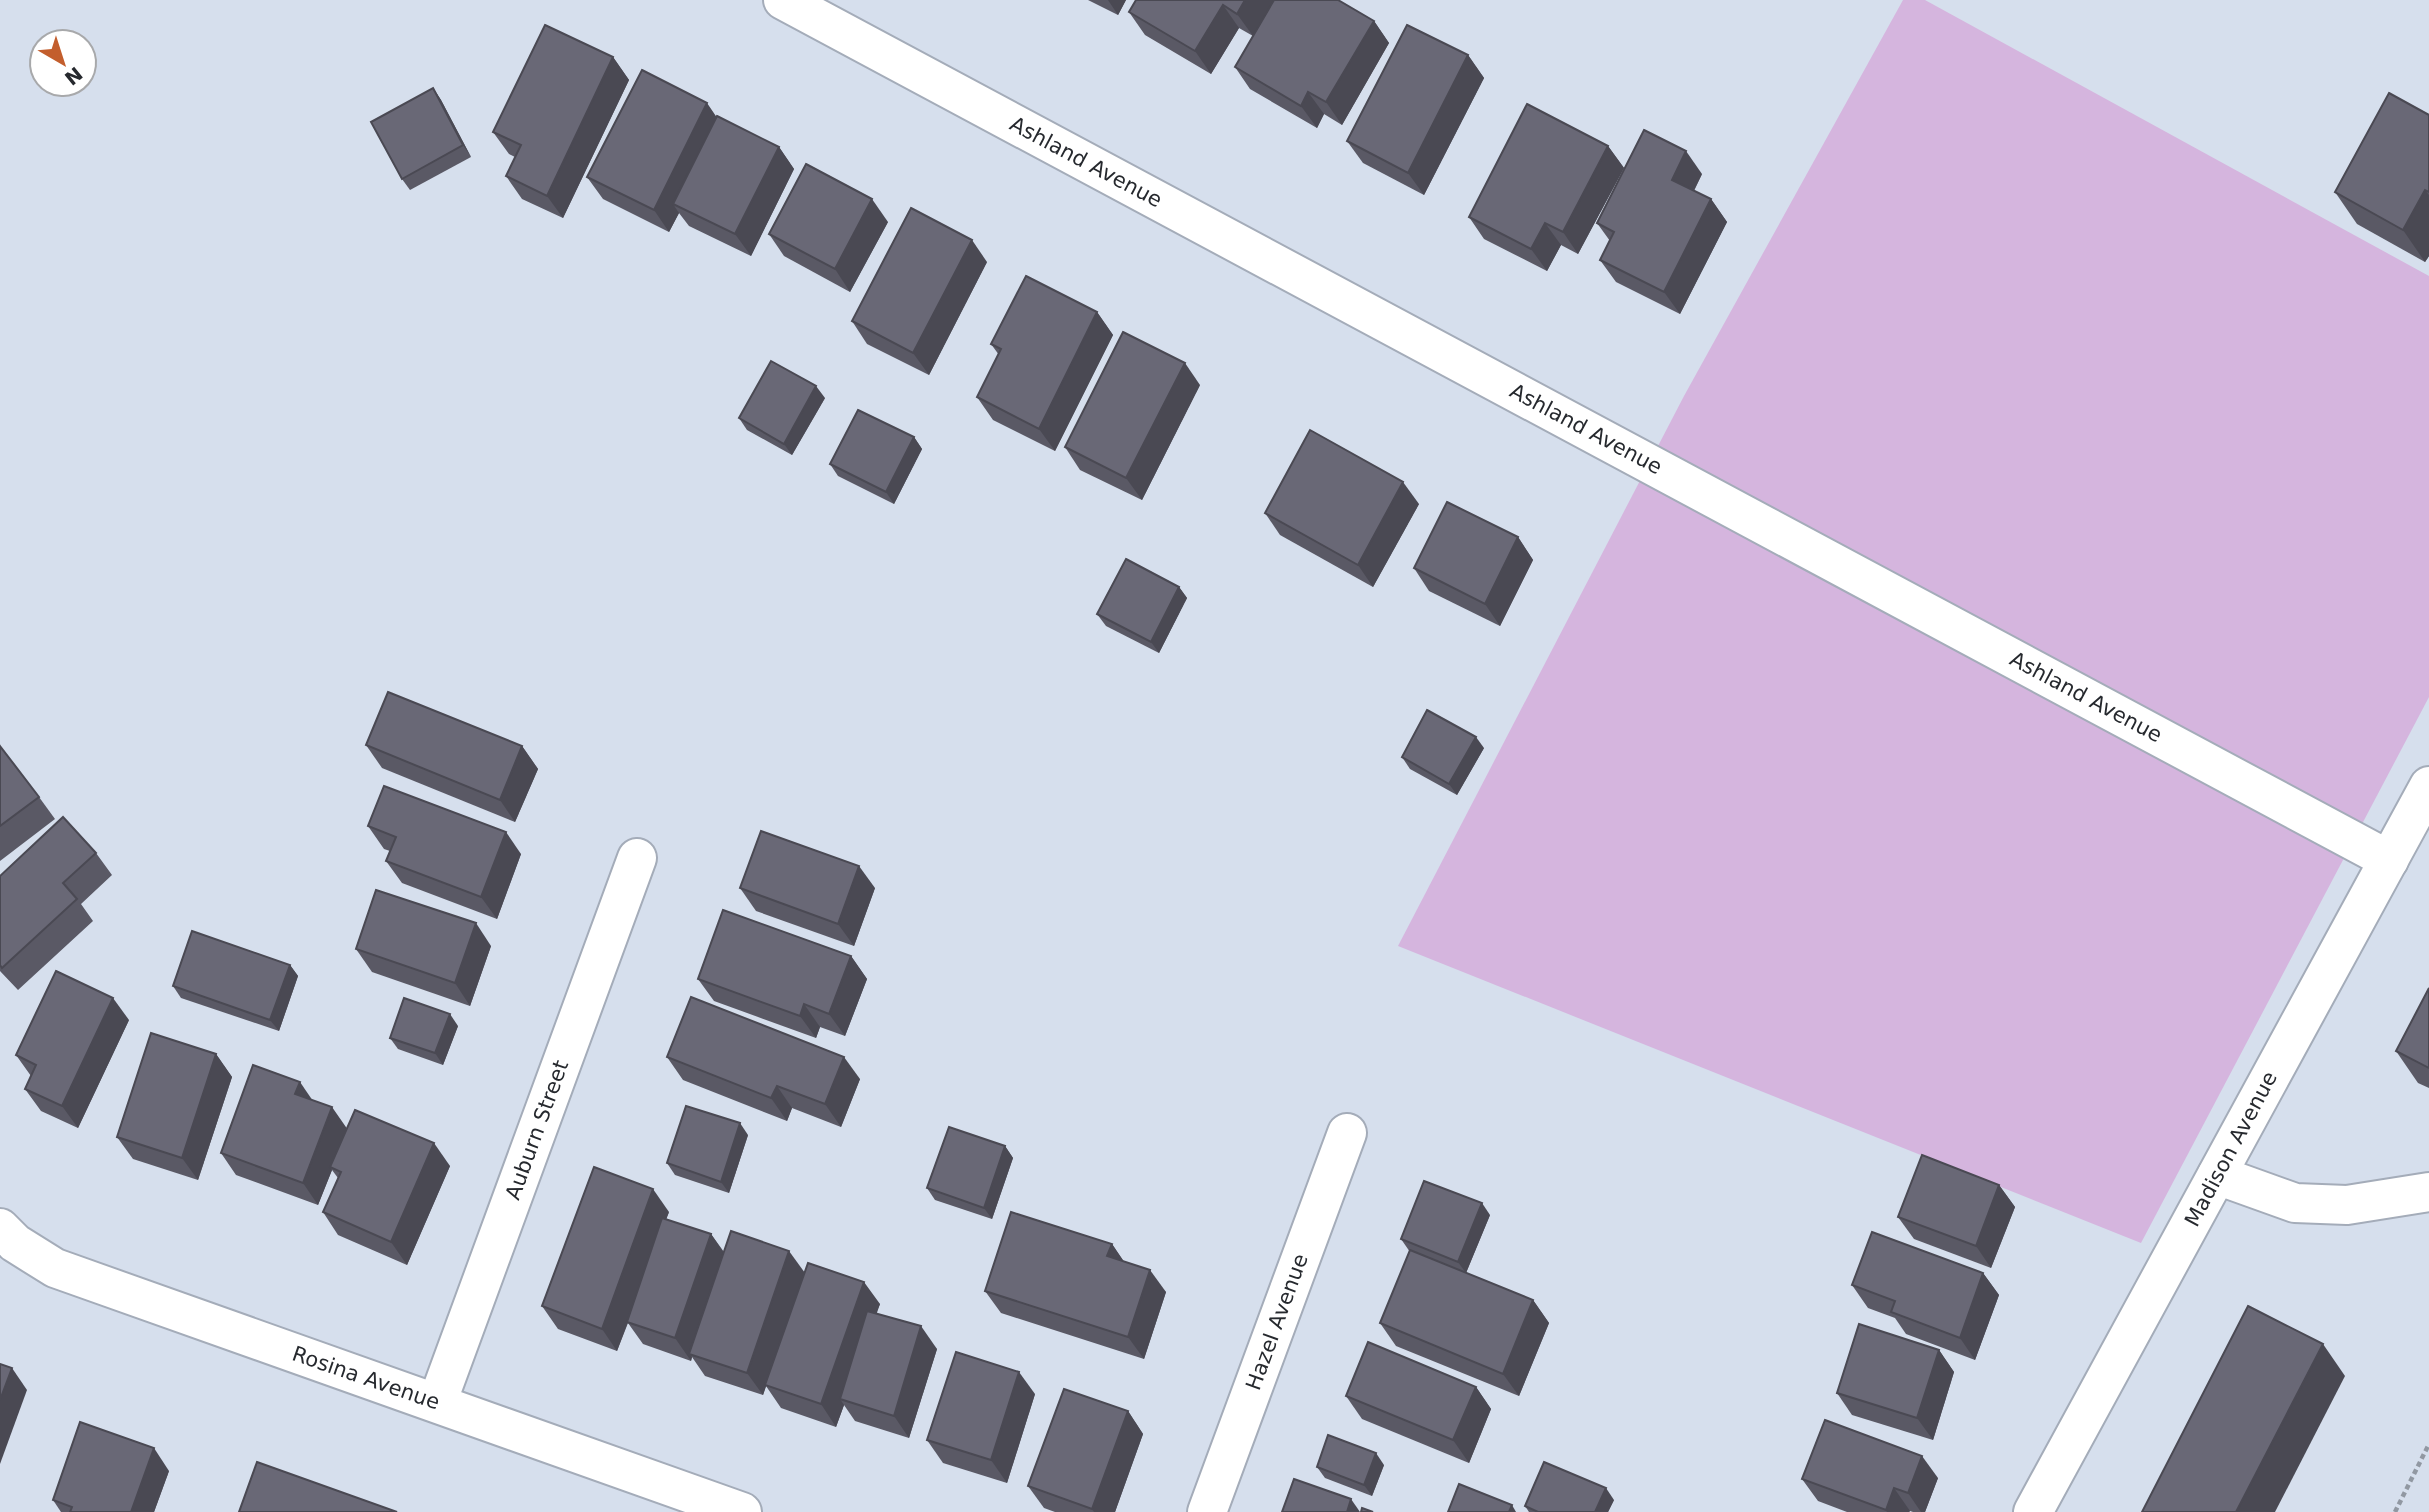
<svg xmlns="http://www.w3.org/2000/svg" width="2429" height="1512" font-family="'DejaVu Sans',sans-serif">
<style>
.green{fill:#d5b5de}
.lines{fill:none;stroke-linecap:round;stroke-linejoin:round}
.street-casing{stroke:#a4acb9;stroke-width:42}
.primary-casing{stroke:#a4acb9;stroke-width:42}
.path{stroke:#9198a2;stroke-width:4.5;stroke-dasharray:5 3.5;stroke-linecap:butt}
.street{stroke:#fff;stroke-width:38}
.primary{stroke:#fff;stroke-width:38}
.wall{fill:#5a5965}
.shaded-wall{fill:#4a4953}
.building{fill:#696876;stroke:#4a4953;stroke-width:2}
.labels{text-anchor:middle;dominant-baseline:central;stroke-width:7;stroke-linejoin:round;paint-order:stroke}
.street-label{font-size:21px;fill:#26292e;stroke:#fff}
</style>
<rect width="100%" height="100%" fill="#d6dfed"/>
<path class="green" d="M 1903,0 L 1925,0 L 2429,276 L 2429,697 L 2141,1243 L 1398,946 L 1684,396 Z"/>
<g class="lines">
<g class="street-casing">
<g id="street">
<path d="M 783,0 L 2389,860"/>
<path d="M 2217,1175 L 2295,1203 L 2347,1205 L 2429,1192"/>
<path d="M 0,1228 L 15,1243 L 55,1268 L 742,1512"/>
<path d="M 437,1403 L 637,858"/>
<path d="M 1207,1512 L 1347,1133"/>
</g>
</g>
<g class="primary-casing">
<path id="primary" d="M 2033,1512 L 2429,786"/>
</g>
<path class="path" d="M 2395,1512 L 2429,1444"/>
<use href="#street" class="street"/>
<use href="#primary" class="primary"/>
</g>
<g class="wall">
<path d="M 1088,0 L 1126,0 L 1118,15 Z"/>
<path d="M 1136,0 L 1338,0 L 1374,21 L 1389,43 L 1342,125 L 1324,114 L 1317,128 L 1250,89 L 1235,67 L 1253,36 L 1239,28 L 1211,74 L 1145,35 L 1129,12 Z"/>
<path d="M 1468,55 L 1484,78 L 1424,195 L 1363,163 L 1347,141 Z"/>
<path d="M 613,57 L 629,80 L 563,218 L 522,199 L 506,176 L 515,157 L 509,154 L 493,132 Z"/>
<path d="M 433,88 L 441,100 L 471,157 L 410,190 L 402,179 Z"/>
<path d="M 2429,115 L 2429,256 L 2425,262 L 2357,224 L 2335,192 Z"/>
<path d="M 717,117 L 779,147 L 794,169 L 751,256 L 689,226 L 679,213 L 669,232 L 603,199 L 587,177 Z"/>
<path d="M 1608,146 L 1624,168 L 1578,254 L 1561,245 L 1547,271 L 1484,239 L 1469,217 Z"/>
<path d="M 1702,174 L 1694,191 L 1711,199 L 1727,222 L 1680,314 L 1616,282 L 1600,260 L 1610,241 L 1597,223 Z"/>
<path d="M 888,222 L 850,292 L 784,256 L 769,234 Z"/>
<path d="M 987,262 L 929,375 L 867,344 L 852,321 Z"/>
<path d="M 1097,312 L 1113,335 L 1055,451 L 993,420 L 977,397 L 999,355 L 991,344 Z"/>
<path d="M 1200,385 L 1142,500 L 1080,470 L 1065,447 Z"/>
<path d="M 825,398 L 792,455 L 747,430 L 739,418 Z"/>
<path d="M 914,437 L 922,449 L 894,504 L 838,476 L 830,464 Z"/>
<path d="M 1419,504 L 1373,587 L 1280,535 L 1265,513 Z"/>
<path d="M 1518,537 L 1533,560 L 1500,626 L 1429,591 L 1414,568 Z"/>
<path d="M 1179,587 L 1187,598 L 1159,653 L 1106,626 L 1097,614 Z"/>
<path d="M 366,745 L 522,746 L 538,769 L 515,822 L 382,768 Z"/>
<path d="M 0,746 L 39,797 L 55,819 L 0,861 Z"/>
<path d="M 1484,748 L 1457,795 L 1410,769 L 1402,757 Z"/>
<path d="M 368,826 L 521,854 L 497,919 L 402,883 L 386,861 L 390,851 L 384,849 Z"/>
<path d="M 96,853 L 112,875 L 81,904 L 93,921 L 18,990 L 0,971 L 0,876 Z"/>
<path d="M 740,888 L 875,888 L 854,946 L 756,911 Z"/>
<path d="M 491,946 L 470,1006 L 372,972 L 356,949 Z"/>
<path d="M 851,956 L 867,979 L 845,1036 L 820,1027 L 816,1038 L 714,1001 L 698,979 Z"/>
<path d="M 290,965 L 298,976 L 279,1031 L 181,998 L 173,986 Z"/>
<path d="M 2429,988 L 2429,1088 L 2418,1083 L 2396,1051 Z"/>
<path d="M 129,1020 L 78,1128 L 41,1111 L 25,1089 L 31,1076 L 16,1055 Z"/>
<path d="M 458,1026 L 443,1065 L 398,1049 L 390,1038 Z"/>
<path d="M 216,1054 L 232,1077 L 198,1180 L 133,1159 L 117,1137 Z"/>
<path d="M 667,1057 L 860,1079 L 841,1127 L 792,1108 L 787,1121 L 683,1080 Z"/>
<path d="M 313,1100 L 347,1129 L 450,1166 L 407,1265 L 338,1235 L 323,1212 L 338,1178 L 332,1170 L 318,1205 L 236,1175 L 221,1153 Z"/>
<path d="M 748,1135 L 729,1193 L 675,1175 L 667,1163 Z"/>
<path d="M 1005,1146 L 1013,1158 L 992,1219 L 935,1200 L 927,1188 Z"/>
<path d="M 1999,1185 L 2015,1207 L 1991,1268 L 1914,1239 L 1898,1217 Z"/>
<path d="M 669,1212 L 666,1219 L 711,1234 L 724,1252 L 804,1273 L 880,1304 L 876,1313 L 937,1349 L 909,1438 L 855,1421 L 844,1405 L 836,1427 L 781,1408 L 766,1386 L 763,1395 L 705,1376 L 692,1357 L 691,1361 L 643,1344 L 628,1323 L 617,1351 L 558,1329 L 542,1306 Z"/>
<path d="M 1490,1215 L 1466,1273 L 1533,1300 L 1549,1323 L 1519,1396 L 1396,1346 L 1380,1323 L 1410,1252 L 1401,1239 Z"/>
<path d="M 1112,1244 L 1124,1262 L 1166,1292 L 1144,1359 L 1001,1313 L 985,1291 Z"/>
<path d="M 1983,1273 L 1999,1295 L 1975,1360 L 1906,1334 L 1895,1318 L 1868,1308 L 1852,1285 Z"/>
<path d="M 1939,1350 L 1954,1372 L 1933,1440 L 1852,1415 L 1837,1393 Z"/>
<path d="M 1476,1387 L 1491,1409 L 1469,1463 L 1362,1419 L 1346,1396 Z"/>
<path d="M 1035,1394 L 1007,1483 L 943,1463 L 927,1440 Z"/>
<path d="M 1128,1411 L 1143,1434 L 1115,1512 L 1055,1512 L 1044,1508 L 1028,1486 Z"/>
<path d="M 1384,1465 L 1372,1496 L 1325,1478 L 1317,1467 Z"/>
<path d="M 169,1471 L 154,1512 L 61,1512 L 53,1500 Z"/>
<path d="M 1938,1478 L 1925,1512 L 1913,1512 L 1910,1511 L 1909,1512 L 1847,1512 L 1818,1501 L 1802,1479 Z"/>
<path d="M 1614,1500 L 1608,1512 L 1529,1512 L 1525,1506 Z"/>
</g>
<g class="shaded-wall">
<path d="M 1108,0 L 1126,0 L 1118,15 Z"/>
<path d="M 1245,0 L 1274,0 L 1253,36 L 1237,14 Z"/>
<path d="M 1223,5 L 1239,28 L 1211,74 L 1195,51 Z"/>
<path d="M 1374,21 L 1389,43 L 1342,125 L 1326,102 Z"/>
<path d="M 1468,55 L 1484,78 L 1424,195 L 1408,173 Z"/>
<path d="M 613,57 L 629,80 L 563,218 L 547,196 Z"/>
<path d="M 433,88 L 441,100 L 471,157 L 463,145 Z"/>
<path d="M 1308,92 L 1324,114 L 1317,128 L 1301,106 Z"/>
<path d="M 707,103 L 722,125 L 673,204 L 679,213 L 669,232 L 654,210 Z"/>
<path d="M 1608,146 L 1624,168 L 1578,254 L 1563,232 Z"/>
<path d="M 779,147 L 794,169 L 751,256 L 735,234 Z"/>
<path d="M 1686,151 L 1702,174 L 1688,202 L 1672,180 Z"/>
<path d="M 2425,190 L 2429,195 L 2429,256 L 2425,262 L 2403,230 Z"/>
<path d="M 872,199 L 888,222 L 850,292 L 835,269 Z"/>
<path d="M 1711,199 L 1727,222 L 1680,314 L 1664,292 Z"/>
<path d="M 1545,223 L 1561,245 L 1547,271 L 1531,249 Z"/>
<path d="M 972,240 L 987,262 L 929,375 L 913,353 Z"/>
<path d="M 1097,312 L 1113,335 L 1055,451 L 1039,429 Z"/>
<path d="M 1185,363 L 1200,385 L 1142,500 L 1126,478 Z"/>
<path d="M 816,386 L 825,398 L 792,455 L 784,444 Z"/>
<path d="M 914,437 L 922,449 L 894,504 L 886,492 Z"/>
<path d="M 1403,482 L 1419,504 L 1373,587 L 1358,565 Z"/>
<path d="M 1518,537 L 1533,560 L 1500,626 L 1485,604 Z"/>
<path d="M 1179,587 L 1187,598 L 1159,653 L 1151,642 Z"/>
<path d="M 1476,737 L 1484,748 L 1457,795 L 1449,784 Z"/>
<path d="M 522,746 L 538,769 L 515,822 L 500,800 Z"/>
<path d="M 506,832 L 521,854 L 497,919 L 481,897 Z"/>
<path d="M 859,866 L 875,888 L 854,946 L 838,924 Z"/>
<path d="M 476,923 L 491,946 L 470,1006 L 455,983 Z"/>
<path d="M 851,956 L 867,979 L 845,1036 L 829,1014 Z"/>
<path d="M 290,965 L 298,976 L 279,1031 L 270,1020 Z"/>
<path d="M 113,998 L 129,1020 L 78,1128 L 62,1106 Z"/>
<path d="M 804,1004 L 820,1027 L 816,1038 L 800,1016 Z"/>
<path d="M 450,1014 L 458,1026 L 443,1065 L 435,1053 Z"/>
<path d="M 216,1054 L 232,1077 L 198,1180 L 182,1158 Z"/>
<path d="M 844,1057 L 860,1079 L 841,1127 L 825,1104 Z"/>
<path d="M 300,1082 L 315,1104 L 295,1094 Z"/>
<path d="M 777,1086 L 792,1108 L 787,1121 L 771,1098 Z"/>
<path d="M 332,1107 L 348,1130 L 330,1167 L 332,1170 L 318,1205 L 303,1183 Z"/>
<path d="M 740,1123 L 748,1135 L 729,1193 L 721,1182 Z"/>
<path d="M 434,1143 L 450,1166 L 407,1265 L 391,1242 Z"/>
<path d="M 1005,1146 L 1013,1158 L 992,1219 L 984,1208 Z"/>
<path d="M 1999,1185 L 2015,1207 L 1991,1268 L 1976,1246 Z"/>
<path d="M 653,1189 L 669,1212 L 617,1351 L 602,1329 Z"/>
<path d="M 1482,1203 L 1490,1215 L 1466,1273 L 1458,1262 Z"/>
<path d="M 711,1234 L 726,1256 L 689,1354 L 692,1357 L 691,1361 L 675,1338 Z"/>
<path d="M 1112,1244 L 1127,1266 L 1107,1256 Z"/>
<path d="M 789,1251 L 805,1273 L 763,1395 L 747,1373 Z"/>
<path d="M 1150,1270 L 1166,1292 L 1144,1359 L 1128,1337 Z"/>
<path d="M 1983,1273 L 1999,1295 L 1975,1360 L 1960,1338 Z"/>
<path d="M 864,1282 L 880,1304 L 846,1401 L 840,1399 L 844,1405 L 836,1427 L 821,1404 Z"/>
<path d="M 1533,1300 L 1549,1323 L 1519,1396 L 1503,1374 Z"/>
<path d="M 921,1326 L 937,1349 L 909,1438 L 894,1416 Z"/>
<path d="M 2323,1344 L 2345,1376 L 2275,1512 L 2236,1512 Z"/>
<path d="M 1939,1350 L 1954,1372 L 1933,1440 L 1917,1418 Z"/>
<path d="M 12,1368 L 27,1390 L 0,1464 L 0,1400 Z"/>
<path d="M 1019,1372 L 1035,1394 L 1007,1483 L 991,1460 Z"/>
<path d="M 1476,1387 L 1491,1409 L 1469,1463 L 1453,1440 Z"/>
<path d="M 1128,1411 L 1143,1434 L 1115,1512 L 1094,1512 L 1092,1509 Z"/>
<path d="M 154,1448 L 169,1471 L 154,1512 L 131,1512 Z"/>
<path d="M 1376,1453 L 1384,1465 L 1372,1496 L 1364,1485 Z"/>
<path d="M 1922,1456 L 1938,1478 L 1925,1512 L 1921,1512 L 1908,1493 Z"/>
<path d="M 1606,1488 L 1614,1500 L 1608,1512 L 1595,1512 Z"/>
<path d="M 1894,1488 L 1910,1511 L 1909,1512 L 1887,1512 L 1886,1510 Z"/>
<path d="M 1351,1499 L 1360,1512 L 1347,1512 Z"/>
<path d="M 1512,1505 L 1516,1512 L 1509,1512 Z"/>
</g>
<g class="building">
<path d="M 1136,0 L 1245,0 L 1237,14 L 1223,5 L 1195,51 L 1129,12 Z"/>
<path d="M 1274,0 L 1338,0 L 1374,21 L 1326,102 L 1308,92 L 1301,106 L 1235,67 Z"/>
<path d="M 545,25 L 613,57 L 547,196 L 506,176 L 521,145 L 493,132 Z"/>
<path d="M 1407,25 L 1468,55 L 1408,173 L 1347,141 Z"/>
<path d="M 642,70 L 707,103 L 654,210 L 587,177 Z"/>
<path d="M 433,88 L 463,145 L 402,179 L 371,122 Z"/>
<path d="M 2389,93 L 2429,115 L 2429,192 L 2425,190 L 2403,230 L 2335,192 Z"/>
<path d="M 1527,104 L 1608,146 L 1563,232 L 1545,223 L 1531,249 L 1469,217 Z"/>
<path d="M 717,116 L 779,147 L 735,234 L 673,204 Z"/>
<path d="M 1644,130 L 1686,151 L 1672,180 L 1711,199 L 1664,292 L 1600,260 L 1614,232 L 1597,223 Z"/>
<path d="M 806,164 L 872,199 L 835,269 L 769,234 Z"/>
<path d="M 911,208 L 972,240 L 913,353 L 852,321 Z"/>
<path d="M 1026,276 L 1097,312 L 1039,429 L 977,397 L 1001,349 L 991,344 Z"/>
<path d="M 1123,332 L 1185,363 L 1126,478 L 1065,447 Z"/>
<path d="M 771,361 L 816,386 L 784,444 L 739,418 Z"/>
<path d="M 858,410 L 914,437 L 886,492 L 830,464 Z"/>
<path d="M 1310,430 L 1403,482 L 1358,565 L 1265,513 Z"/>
<path d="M 1447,502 L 1518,537 L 1485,604 L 1414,568 Z"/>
<path d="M 1126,559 L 1179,587 L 1151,642 L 1097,614 Z"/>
<path d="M 388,692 L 522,746 L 500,800 L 366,745 Z"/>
<path d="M 1427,710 L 1476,737 L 1449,784 L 1402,757 Z"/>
<path d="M 0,746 L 39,797 L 0,826 Z"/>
<path d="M 384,786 L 506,832 L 481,897 L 386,861 L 396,837 L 368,826 Z"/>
<path d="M 63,817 L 96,853 L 63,883 L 77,899 L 2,968 L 0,965 L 0,876 Z"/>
<path d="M 761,831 L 859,866 L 838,924 L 740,888 Z"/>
<path d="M 376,890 L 476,923 L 455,983 L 356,949 Z"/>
<path d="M 723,910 L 851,956 L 829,1014 L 804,1004 L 800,1016 L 698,979 Z"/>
<path d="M 192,931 L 290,965 L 270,1020 L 173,986 Z"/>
<path d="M 56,971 L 113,998 L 62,1106 L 25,1089 L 36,1065 L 16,1055 Z"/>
<path d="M 2429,988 L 2429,1068 L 2396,1051 Z"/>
<path d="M 691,997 L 844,1057 L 825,1104 L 777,1086 L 771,1098 L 667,1057 Z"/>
<path d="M 404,998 L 450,1014 L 435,1053 L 390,1038 Z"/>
<path d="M 151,1033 L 216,1054 L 182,1158 L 117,1137 Z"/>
<path d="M 253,1065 L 300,1082 L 295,1094 L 332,1107 L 303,1183 L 221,1153 Z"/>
<path d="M 686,1106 L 740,1123 L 721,1182 L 667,1163 Z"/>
<path d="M 355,1110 L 434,1143 L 391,1242 L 323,1212 L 341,1172 L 330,1167 Z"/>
<path d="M 949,1127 L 1005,1146 L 984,1208 L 927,1188 Z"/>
<path d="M 1922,1155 L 1999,1185 L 1976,1246 L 1898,1217 Z"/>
<path d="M 594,1167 L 653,1189 L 602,1329 L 542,1306 Z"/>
<path d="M 1424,1181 L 1482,1203 L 1458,1262 L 1401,1239 Z"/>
<path d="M 1011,1212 L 1112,1244 L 1107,1256 L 1150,1270 L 1128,1337 L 985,1291 Z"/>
<path d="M 662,1218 L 711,1234 L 675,1338 L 627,1322 Z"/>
<path d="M 731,1231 L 789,1251 L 747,1373 L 689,1354 Z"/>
<path d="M 1872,1232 L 1983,1273 L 1960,1338 L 1891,1312 L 1895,1301 L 1852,1285 Z"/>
<path d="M 1410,1250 L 1533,1300 L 1503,1374 L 1380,1323 Z"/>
<path d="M 808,1263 L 864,1282 L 821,1404 L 765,1385 Z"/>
<path d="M 2248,1306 L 2323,1344 L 2236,1512 L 2142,1512 Z"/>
<path d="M 867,1311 L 921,1326 L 894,1416 L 840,1399 Z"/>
<path d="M 1859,1324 L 1939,1350 L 1917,1418 L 1837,1393 Z"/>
<path d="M 1368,1342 L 1476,1387 L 1453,1440 L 1346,1396 Z"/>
<path d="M 956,1352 L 1019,1372 L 991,1460 L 927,1440 Z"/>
<path d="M 0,1364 L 12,1368 L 0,1400 Z"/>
<path d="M 1064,1389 L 1128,1411 L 1092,1509 L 1028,1486 Z"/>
<path d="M 1825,1420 L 1922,1456 L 1908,1493 L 1894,1488 L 1886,1510 L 1802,1479 Z"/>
<path d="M 80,1422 L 154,1448 L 131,1512 L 70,1512 L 72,1507 L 53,1500 Z"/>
<path d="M 1328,1435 L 1376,1453 L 1364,1485 L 1317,1467 Z"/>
<path d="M 257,1462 L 397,1512 L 239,1512 Z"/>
<path d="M 1544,1462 L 1606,1488 L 1595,1512 L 1538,1512 L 1525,1506 Z"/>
<path d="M 1294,1479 L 1351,1499 L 1347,1512 L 1282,1512 Z"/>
<path d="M 1459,1484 L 1512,1505 L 1509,1512 L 1448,1512 Z"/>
<path d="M 1362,1508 L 1373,1512 L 1361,1512 Z"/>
</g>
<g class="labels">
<g class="street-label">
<text transform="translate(1086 162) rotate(28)">Ashland Avenue</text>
<text transform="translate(1586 429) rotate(28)">Ashland Avenue</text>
<text transform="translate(2086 697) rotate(28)">Ashland Avenue</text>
<text transform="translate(537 1130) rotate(-70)">Auburn Street</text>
<text transform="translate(2231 1149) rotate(-62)">Madison Avenue</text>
<text transform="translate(1277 1322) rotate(-70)">Hazel Avenue</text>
<text transform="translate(366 1378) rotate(19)">Rosina Avenue</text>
</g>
</g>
<g transform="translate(63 63) rotate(141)"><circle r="33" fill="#ffffff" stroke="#a8a9ab" stroke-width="2"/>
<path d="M0-5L12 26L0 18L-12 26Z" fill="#c35e2d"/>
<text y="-10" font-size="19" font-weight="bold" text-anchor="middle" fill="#26292e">N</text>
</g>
</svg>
